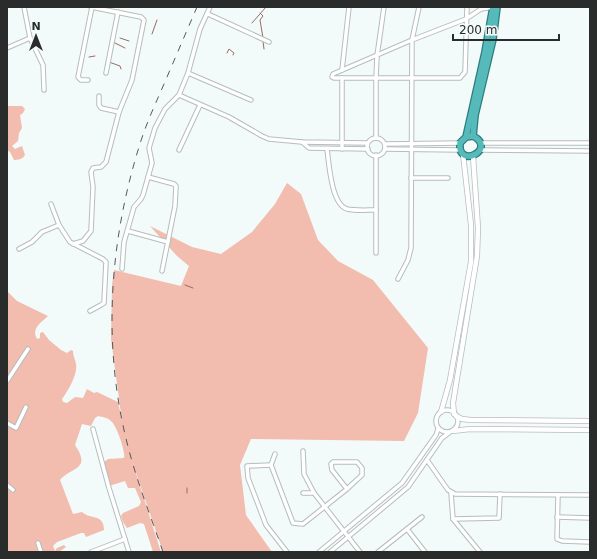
<svg xmlns="http://www.w3.org/2000/svg" width="597" height="559" font-family="'DejaVu Sans',sans-serif">
<style>
.green{fill:#f2bcae}
.lines{fill:none;stroke-linecap:round;stroke-linejoin:round}
.stream{stroke:#986c60;stroke-width:1}
.minor-casing{stroke:#b6bdbd;stroke-width:5.5}
.tertiary-casing{stroke:#b6bdbd;stroke-width:6}
.trunk-casing{stroke:#2c7d7d;stroke-width:8}
.minor{stroke:#fff;stroke-width:3.5}
.tertiary{stroke:#fff;stroke-width:4.5}
.trunk{stroke:#57baba;stroke-width:5.5}
.rail{stroke:#555858;stroke-width:1;stroke-dasharray:7 7;stroke-linecap:butt}
</style>
<rect width="100%" height="100%" fill="#f3fafa"/>
<g class="green">
<path d="M 7,106 L 22,106 L 25,109 L 23,113 L 20,115 L 22,128 L 19,133 L 18,141 L 12,146 L 15,149 L 22,146 L 25,155 C 23,159 18,160 14,160 L 10,152 L 7,150 Z"/>
<path d="M 287,183 L 301,194 L 318,240 L 338,261 L 373,280 L 428,348 L 418,413 L 404,441 L 251,439 L 240,465 L 246,515 L 272,552 L 163,552 L 131,458 L 161,552 L 153,552 L 144,524 L 140,523 L 127,528 L 123,522 L 121,516 L 123,513 L 139,506 L 141,502 L 135,488 L 128,488 L 125,481 L 109,486 L 103,463 L 108,459 L 124,458 C 126,453 117,427 112,422 C 109,418 103,417 98,416 L 95,418 L 91,426 L 82,424 L 75,445 C 92,470 71,467 60,480 L 73,514 L 82,512 C 90,520 104,513 104,530 L 86,537 L 84,533 L 81,533 L 57,542 L 53,546 L 55,551 L 57,548 L 64,545 L 66,547 L 59,552 L 7,552 L 7,291 L 17,301 L 48,316 C 41,323 31,328 37,339 L 40,338 L 40,333 L 43,332 L 49,340 L 61,350 L 67,353 L 71,350 L 73,351 C 73,356 75,359 76,364 C 78,374 68,391 62,399 L 63,402 L 67,403 L 75,397 L 83,398 L 87,389 L 94,393 L 97,392 L 118,402 L 122,421 L 111,339 L 112,285 L 114,270 L 181,286 L 189,266 L 177,256 L 150,226 L 192,247 L 221,254 L 252,232 L 275,204 Z"/>
</g>
<g class="lines">
<g class="stream">
<path d="M 260,13 L 263,16 L 260,20 L 263,38"/>
<path d="M 252,23 L 266,7"/>
<path d="M 152,34 L 157,20"/>
<path d="M 120,38 L 129,41"/>
<path d="M 263,41 L 264,49"/>
<path d="M 113,42 L 125,48"/>
<path d="M 227,53 L 229,49 L 234,53 L 233,55"/>
<path d="M 89,57 L 95,56"/>
<path d="M 109,62 L 120,66 L 121,69"/>
<path d="M 185,285 L 193,288"/>
<path d="M 187,488 L 187,493"/>
</g>
<g class="minor-casing">
<g id="minor">
<path d="M 24,7 L 30,38 L 43,65 L 44,90"/>
<path d="M 91,7 L 141,17 L 144,20 L 132,80 L 119,112 L 101,108 L 99,105 L 99,96"/>
<path d="M 467,7 L 465,72 L 460,78 L 334,78 L 332,77 L 333,74 L 412,40 L 466,19 L 481,9 L 494,7"/>
<path d="M 208,14 L 269,42"/>
<path d="M 7,48 L 30,38"/>
<path d="M 342,70 L 349,7"/>
<path d="M 106,73 L 118,12"/>
<path d="M 188,73 L 251,100"/>
<path d="M 88,80 L 81,80 L 78,77 L 92,7"/>
<path d="M 179,95 L 229,117 L 262,136 L 269,139 L 302,142 L 367,143"/>
<path d="M 376,138 L 376,78 L 377,56 L 384,7"/>
<circle cx="376" cy="147" r="9"/>
<path d="M 302,142 L 309,148 L 368,149"/>
<path d="M 480,143 L 590,143"/>
<path d="M 385,144 L 460,143"/>
<path d="M 327,149 C 329,163 331,204 347,209 C 356,211 367,210 376,210"/>
<path d="M 342,149 L 342,78"/>
<path d="M 385,149 L 460,150"/>
<path d="M 179,150 L 200,105"/>
<path d="M 480,150 L 590,151"/>
<path d="M 148,177 L 174,184 L 176,186 L 175,206 L 162,271"/>
<path d="M 411,178 L 448,178"/>
<path d="M 51,204 L 59,225 L 70,242 L 103,259 L 106,262 L 104,303 L 101,305 L 90,311"/>
<path d="M 128,231 L 168,242"/>
<path d="M 73,244 L 83,241 L 91,231 L 93,187 L 91,172 L 93,168 L 101,167 L 106,162 L 119,112"/>
<path d="M 19,249 L 32,242 L 42,232 L 59,225"/>
<path d="M 376,253 L 376,155"/>
<path d="M 122,269 L 124,242 L 134,207 L 141,199 L 143,195 L 152,163 L 149,148 L 155,128 L 165,109 L 179,95 L 188,73 L 200,29 L 210,7"/>
<path d="M 398,279 L 408,260 L 411,248 L 412,40 L 419,7"/>
<path d="M 7,381 L 28,349"/>
<circle cx="447" cy="421" r="11"/>
<path d="M 7,423 L 16,428 L 26,407"/>
<path d="M 93,429 L 109,488 L 129,552"/>
<path d="M 303,451 L 304,474 L 314,493 L 360,552"/>
<path d="M 275,454 L 271,465 L 293,523 L 303,524 L 347,489 L 362,475 L 362,468 L 357,462 L 333,462 L 331,464 L 332,470 L 347,489"/>
<path d="M 427,460 L 448,490 L 455,494 L 590,495"/>
<path d="M 271,465 L 247,466 L 248,478 L 266,525 L 287,552"/>
<path d="M 7,485 L 13,490"/>
<path d="M 303,493 L 314,493"/>
<path d="M 451,493 L 453,519 L 480,552"/>
<path d="M 558,495 L 557,539 L 562,541 L 590,542"/>
<path d="M 557,517 L 590,518"/>
<path d="M 453,519 L 499,518 L 500,494"/>
<path d="M 407,529 L 425,552"/>
<path d="M 38,543 L 41,552"/>
<path d="M 91,552 L 125,539"/>
<path d="M 319,552 L 402,483 L 436,435 L 438,429"/>
<path d="M 330,552 L 408,487 L 442,438 L 450,432"/>
<path d="M 378,552 L 422,517"/>
</g>
</g>
<g class="tertiary-casing">
<g id="tertiary">
<path d="M 441,412 L 450,380 L 471,262 L 471,225 L 463,154"/>
<path d="M 454,414 L 453,403 L 477,256 L 478,228 L 473,156"/>
<path d="M 456,416 L 462,419 L 471,420 L 590,421"/>
<path d="M 453,431 L 470,429 L 590,430"/>
</g>
</g>
<g class="trunk-casing">
<g id="trunk">
<path d="M 473,136 L 475,115 L 493,39 L 497,7"/>
<path d="M 466,137 L 473,136 C 498,149 457,170 460,143 L 466,137 L 485,52 L 493,7"/>
</g>
</g>
<use href="#minor" class="minor"/>
<use href="#tertiary" class="tertiary"/>
<use href="#trunk" class="trunk"/>
<path class="rail" d="M 163,552 C 152,520 139,487 130,454 C 102,353 108,247 139,147 C 145,127 153,109 161,91 C 173,63 185,35 197,7"/>
</g>
<rect width="597" height="559" fill="none" stroke="#2a2c2c" stroke-width="16"/>
<g transform="translate(36 36)" stroke="#f3fafa" stroke-width="3" paint-order="stroke">
<path d="M0-3L7 15L0 10L-7 15Z" fill="#2a2c2c"/>
<text y="-6" font-size="11" font-weight="bold" text-anchor="middle" fill="#2a2c2c">N</text>
</g>
<path d="M453 34v6h106v-6" fill="none" stroke="#2a2c2c" stroke-width="2"/>
<text x="459" y="34" font-size="12" fill="#2a2c2c" stroke="#f3fafa" stroke-width="3" paint-order="stroke">200 m</text>
</svg>
